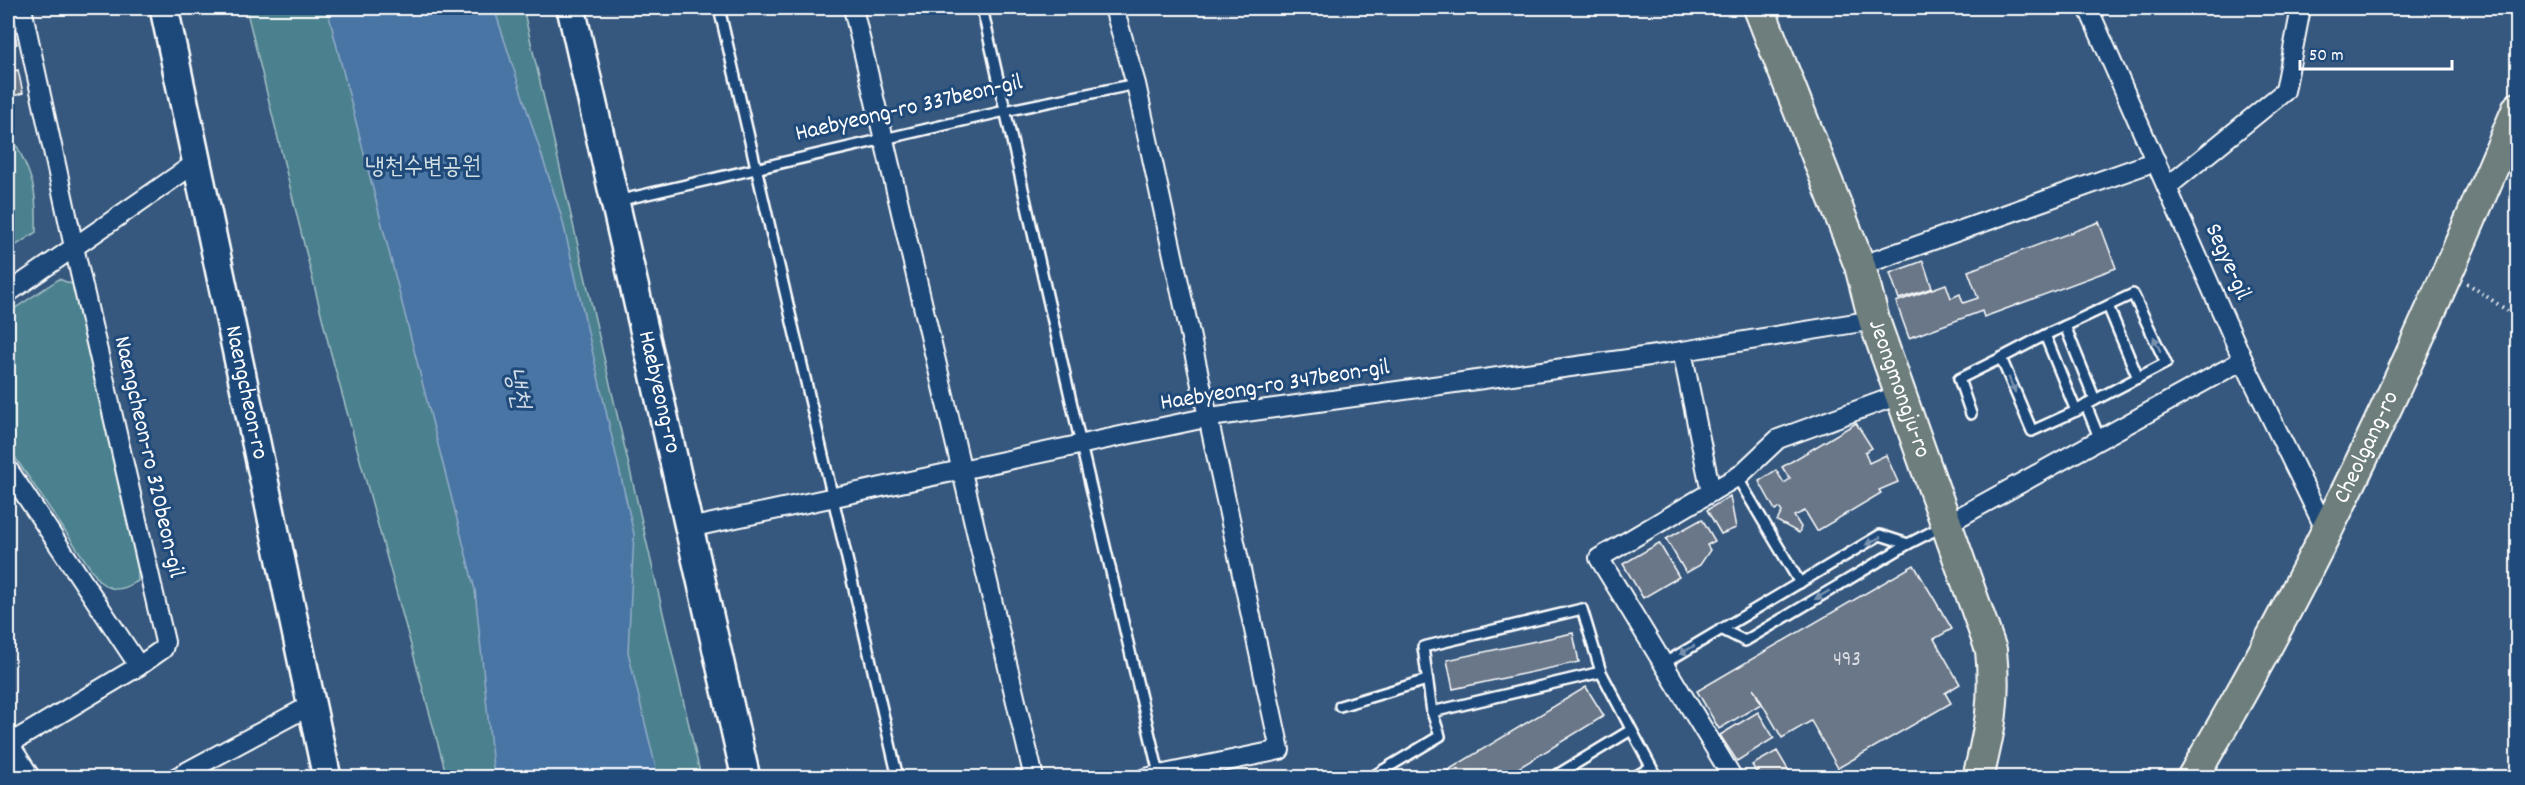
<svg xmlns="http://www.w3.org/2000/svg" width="2525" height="785" font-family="Dekko,'Poor Story',sans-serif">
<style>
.green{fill:#4b818e;stroke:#a5c0c6;stroke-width:1.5}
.water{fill:#4975a4;stroke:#92acc8;stroke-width:1.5}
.building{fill:#6b7789;stroke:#fff;stroke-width:1.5}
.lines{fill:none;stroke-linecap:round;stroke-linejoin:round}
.lane-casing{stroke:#fff;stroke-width:14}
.street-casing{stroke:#fff;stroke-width:22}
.secondary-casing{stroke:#fff;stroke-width:32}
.primary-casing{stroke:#fff;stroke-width:34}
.path{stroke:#fff;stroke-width:4;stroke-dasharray:1.5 4.5;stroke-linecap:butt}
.lane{stroke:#1f4a7a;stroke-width:9}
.street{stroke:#1f4a7a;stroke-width:18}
.secondary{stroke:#1f4a7a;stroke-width:27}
.primary{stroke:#6d7e7c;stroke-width:30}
.oneway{fill:#7992af}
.labels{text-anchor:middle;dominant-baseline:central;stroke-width:6;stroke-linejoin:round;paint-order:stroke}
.number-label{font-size:21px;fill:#dadde2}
.street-label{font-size:24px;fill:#fff;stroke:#1f4a7a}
.park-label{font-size:24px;fill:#d2e0e3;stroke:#1f4a7a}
.water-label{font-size:26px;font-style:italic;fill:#d2dce8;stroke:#1f4a7a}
</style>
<rect width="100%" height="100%" fill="#36587e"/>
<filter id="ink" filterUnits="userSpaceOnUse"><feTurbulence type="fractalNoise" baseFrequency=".0167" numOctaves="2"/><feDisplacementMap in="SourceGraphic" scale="12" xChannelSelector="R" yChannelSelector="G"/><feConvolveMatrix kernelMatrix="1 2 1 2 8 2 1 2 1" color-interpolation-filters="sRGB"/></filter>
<g filter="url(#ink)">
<g class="green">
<path d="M 246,8 L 523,8 L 701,777 L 447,777 L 330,350 Z"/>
<path d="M 8,142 L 16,144 C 34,180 37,192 36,232 L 9,250 Z"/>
<path d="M 59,279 L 74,285 L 138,560 L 138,581 C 122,590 114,593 99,581 L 8,447 L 8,313 Z"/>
</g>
<path class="water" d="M 327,8 L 494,8 L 562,218 L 634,534 L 628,652 L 658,777 L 494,777 L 475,590 Z"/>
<g class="building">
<path d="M 10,11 L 17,44 L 8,46 L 8,12 Z"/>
<path d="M 18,70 L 23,93 L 8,98 L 8,72 Z"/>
<path d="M 2099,222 L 2116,268 L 1984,317 L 1982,311 L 1909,338 L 1896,302 L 1946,284 L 1951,298 L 1960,294 L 1963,303 L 1978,298 L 1968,271 Z"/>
<path d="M 1923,261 L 1932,288 L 1899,299 L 1890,273 Z"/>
<path d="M 1856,423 L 1872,448 L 1865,452 L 1869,463 L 1886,455 L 1898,482 L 1879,490 L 1881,493 L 1817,531 L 1805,511 L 1794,516 L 1801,527 L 1799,533 L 1777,521 L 1782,512 L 1779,508 L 1775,510 L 1759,481 L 1776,470 L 1784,483 L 1790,479 L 1782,467 Z"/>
<path d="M 1730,496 L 1736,528 L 1721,534 L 1707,510 Z"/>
<path d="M 1702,519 L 1715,541 L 1707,545 L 1710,550 L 1700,565 L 1686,573 L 1666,539 Z"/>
<path d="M 1659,543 L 1679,577 L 1643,598 L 1623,564 Z"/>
<path d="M 1914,565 L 1952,629 L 1934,639 L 1960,684 L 1945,693 L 1951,703 L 1838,768 L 1811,721 L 1782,738 L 1753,688 L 1761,704 L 1719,729 L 1697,691 Z"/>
<path d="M 1573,633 L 1579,662 L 1453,689 L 1447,660 Z"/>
<path d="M 1586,687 L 1604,716 L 1502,778 L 1435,778 Z"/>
<path d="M 1758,712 L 1774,738 L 1737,761 L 1720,735 Z"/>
<path d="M 1777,751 L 1793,778 L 1760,778 L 1752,765 Z"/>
</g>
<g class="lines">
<g class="lane-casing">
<g id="lane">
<path d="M 719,8 L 898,778"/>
<path d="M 982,8 L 1081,445 L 1160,778"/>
<path d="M 617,201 L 1005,111 L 1136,84"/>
<path d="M 2108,306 L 2138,378"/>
<path d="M 2065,326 L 2133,294 L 2166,363 L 2095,400"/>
<path d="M 2065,326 L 2095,400 L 2076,411 L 2045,335 Z"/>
<path d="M 2045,335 L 2001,358 L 2032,431 L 2076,411"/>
<path d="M 2086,405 L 2100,440"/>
<path d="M 1971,414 L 1959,379 L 2001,358"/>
<path d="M 1737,477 L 1800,583"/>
<path d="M 1721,629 L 1745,641 L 1908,544"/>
<path d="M 1663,664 L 1880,535 L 1908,544 L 1943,526"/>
<path d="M 1601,672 L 1432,712 L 1423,647 L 1582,609 L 1601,672 L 1657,778"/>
<path d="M 1340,706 L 1427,680"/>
<path d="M 1370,778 L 1440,736 L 1432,712"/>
<path d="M 1552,778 L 1631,730"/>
<path d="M 1633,778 L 1651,767"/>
</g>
</g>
<g class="street-casing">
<g id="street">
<path d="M 853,8 L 1034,778"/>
<path d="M 1114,8 L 1136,84 L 1280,750 L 1145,778"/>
<path d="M 2088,8 L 2243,360 L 2327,533"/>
<path d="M 2167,187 L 2285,91 L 2301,8"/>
<path d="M 1860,266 L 2156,161"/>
<path d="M 8,293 L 197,162"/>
<path d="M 1682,351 L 1711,492"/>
<path d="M 8,469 L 139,666"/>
<path d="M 1945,525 L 2243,360"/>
<path d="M 689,528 L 1210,417 L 1664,354 L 1874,320"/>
<path d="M 8,742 L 31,778"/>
<path d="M 9,744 L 139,666 L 163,649 L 165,642 L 74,247 L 22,8"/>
<path d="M 175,778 L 313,704"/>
<path d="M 1733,778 L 1599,558 L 1740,475 L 1778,439 L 1899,395"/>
</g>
</g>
<g class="secondary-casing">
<g id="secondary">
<path id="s1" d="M 164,8 L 327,778"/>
<path id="s2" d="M 571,8 L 746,778"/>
</g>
</g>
<g class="primary-casing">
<g id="primary">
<path id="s3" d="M 1759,8 L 1860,266 L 1874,320 L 1991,650 C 1996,701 1990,729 1978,778"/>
<path id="s4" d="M 2192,778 C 2320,564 2422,337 2518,108"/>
</g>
</g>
<path class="path" d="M 2467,283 L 2518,318"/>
<use href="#lane" class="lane"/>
<use href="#street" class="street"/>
<use href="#secondary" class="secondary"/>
<use href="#primary" class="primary"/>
</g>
<defs><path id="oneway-solid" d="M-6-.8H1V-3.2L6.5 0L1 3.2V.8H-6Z" transform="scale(1.5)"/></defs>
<g class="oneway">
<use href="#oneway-solid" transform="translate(2157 344) rotate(-115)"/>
<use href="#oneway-solid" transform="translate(2012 385) rotate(67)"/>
<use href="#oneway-solid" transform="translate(1873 541) rotate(152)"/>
<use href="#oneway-solid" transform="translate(1822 595) rotate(149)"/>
<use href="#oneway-solid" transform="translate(1687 650) rotate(149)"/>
</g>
</g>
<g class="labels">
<g class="number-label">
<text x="1847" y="661">493</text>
</g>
<g class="street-label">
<text transform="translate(909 109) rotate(-13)">Haebyeong-ro 337beon-gil</text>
<text transform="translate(2227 262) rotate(66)">Segye-gil</text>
<text transform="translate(1275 386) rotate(-9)">Haebyeong-ro 347beon-gil</text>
<text stroke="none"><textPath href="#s3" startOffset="406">Jeongmongju-ro</textPath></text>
<text stroke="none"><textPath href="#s1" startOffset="393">Naengcheon-ro</textPath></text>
<text stroke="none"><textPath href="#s2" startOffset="394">Haebyeong-ro</textPath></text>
<text stroke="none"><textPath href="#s4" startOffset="374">Cheolgang-ro</textPath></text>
<text transform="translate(148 457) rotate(77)">Naengcheon-ro 320beon-gil</text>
</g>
<g class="park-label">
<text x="423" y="168">냉천수변공원</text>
</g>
<g class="water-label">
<text transform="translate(516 388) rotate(78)">냉천</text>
</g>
</g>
<rect width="2525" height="785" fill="none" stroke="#1f4a7a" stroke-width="30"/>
<rect x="15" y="15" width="2495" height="755" fill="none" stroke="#fff" stroke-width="2" filter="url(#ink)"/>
<path d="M2300 60v9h152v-9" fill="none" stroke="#ffffff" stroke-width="3"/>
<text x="2309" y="60" font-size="18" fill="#ffffff" stroke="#1f4a7a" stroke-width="4.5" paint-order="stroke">50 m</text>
</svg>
